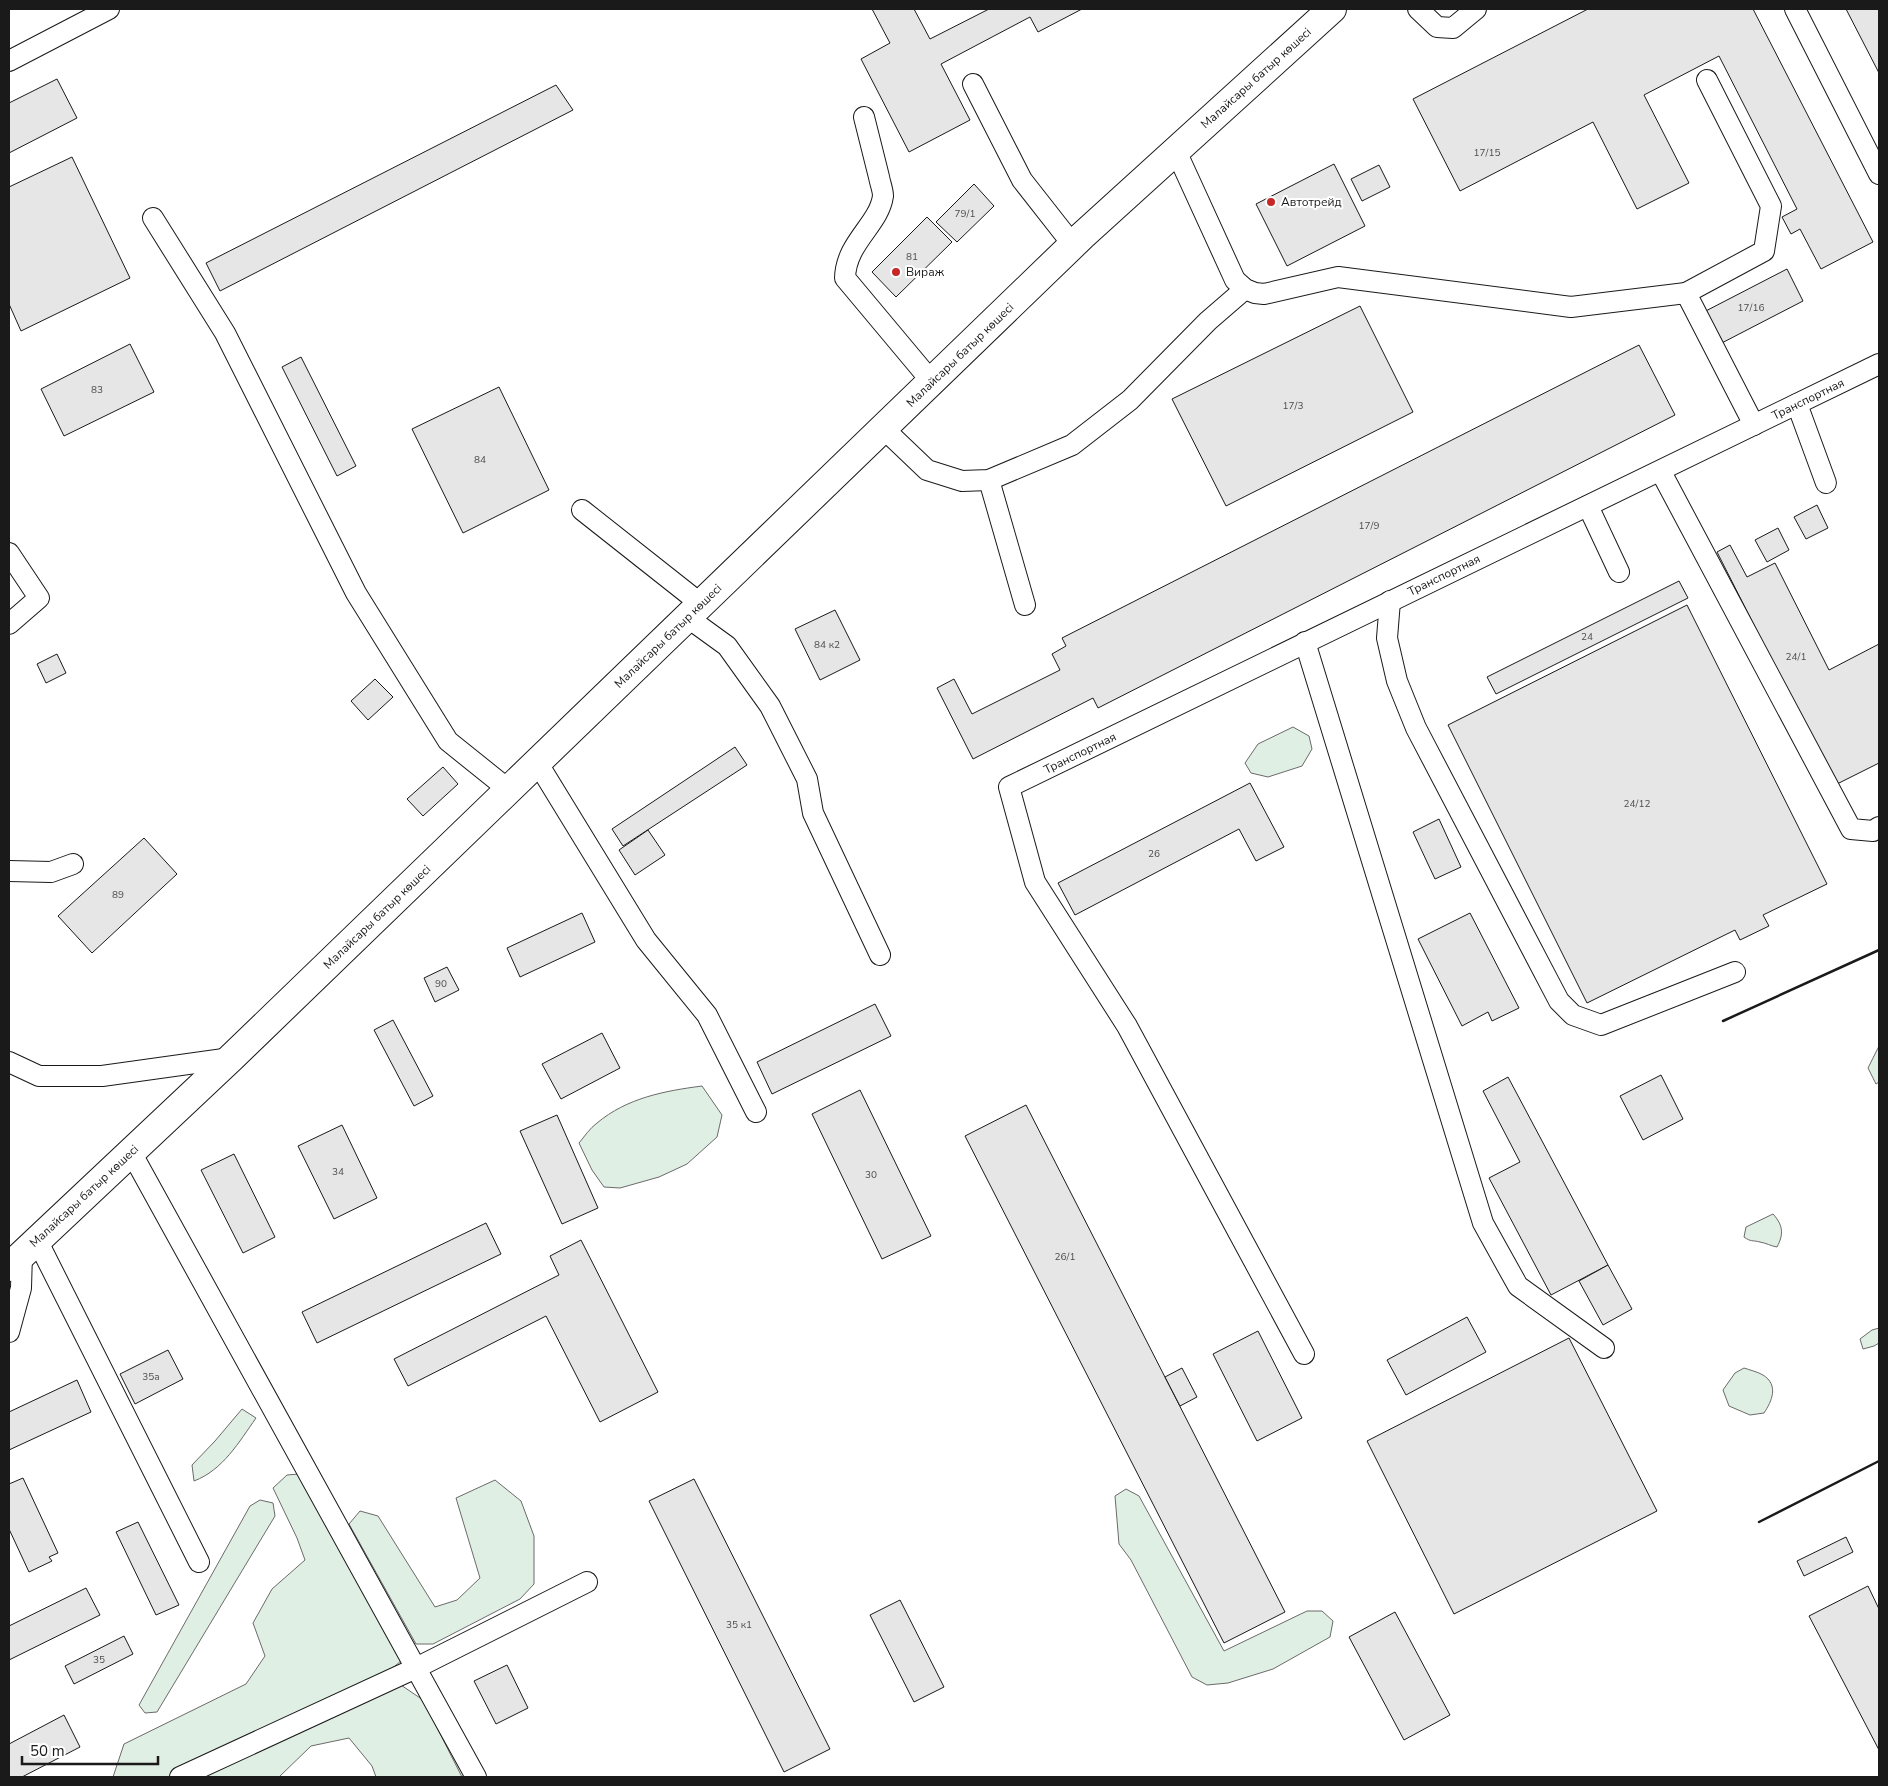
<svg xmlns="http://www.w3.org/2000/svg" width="1888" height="1786" font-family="'Nunito Sans',sans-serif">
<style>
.green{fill:#e0efe3;stroke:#6a6a6a}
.building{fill:#e6e6e6;stroke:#1a1a1a}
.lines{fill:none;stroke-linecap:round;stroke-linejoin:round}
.minor-casing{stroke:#1a1a1a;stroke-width:22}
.highway-casing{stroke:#1a1a1a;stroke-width:30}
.minor{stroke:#fff;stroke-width:20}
.highway{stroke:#fff;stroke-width:28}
.wall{stroke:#1a1a1a;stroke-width:2.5}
.poi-dot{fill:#c62828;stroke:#fff;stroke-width:2}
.labels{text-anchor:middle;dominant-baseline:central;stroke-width:4;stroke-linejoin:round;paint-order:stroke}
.number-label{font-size:10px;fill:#4d4d4d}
.street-label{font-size:12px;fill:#1a1a1a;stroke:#fff}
.poi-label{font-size:12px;fill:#1a1a1a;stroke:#fff;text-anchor:start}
</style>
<rect width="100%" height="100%" fill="#fff"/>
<g class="green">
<path d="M 1293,727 L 1309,736 L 1312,749 L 1302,766 L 1268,777 L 1251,773 L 1245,763 L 1258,744 Z"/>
<path d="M 1879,1046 L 1879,1082 L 1876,1084 L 1868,1068 Z"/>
<path d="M 702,1086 L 722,1115 L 717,1137 L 687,1164 L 659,1177 L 620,1188 L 604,1187 L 592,1170 L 579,1143 C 584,1137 590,1128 597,1123 C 627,1098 664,1091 702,1086 Z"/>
<path d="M 1773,1214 C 1783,1225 1784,1234 1777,1247 C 1771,1246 1766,1243 1760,1242 C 1752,1240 1751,1242 1744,1237 L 1746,1227 Z"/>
<path d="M 1879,1328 L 1879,1343 L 1874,1346 L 1863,1349 L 1860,1339 L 1872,1330 Z"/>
<path d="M 1744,1368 C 1750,1370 1758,1372 1763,1375 C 1779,1385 1772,1401 1764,1413 L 1750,1415 L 1729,1406 L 1723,1390 L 1735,1373 Z"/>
<path d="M 242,1409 L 256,1418 C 239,1442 223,1470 194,1481 L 192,1465 L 215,1441 Z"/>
<path d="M 299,1474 L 402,1660 L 388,1672 L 398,1683 L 423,1700 L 462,1777 L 376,1777 L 372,1766 L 349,1738 L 311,1746 L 279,1777 L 113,1777 L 124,1744 L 246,1684 L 265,1656 L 253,1623 L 272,1589 L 305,1560 L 297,1538 L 273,1488 L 287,1475 Z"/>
<path d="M 495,1480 L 521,1501 L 534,1536 L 534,1584 L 520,1599 L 433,1644 L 416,1644 L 349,1524 L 360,1511 L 378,1516 L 435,1607 L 457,1600 L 480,1578 L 456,1498 Z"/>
<path d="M 1126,1489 L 1139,1496 L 1224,1651 L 1307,1611 L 1322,1611 L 1333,1621 L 1330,1637 L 1273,1669 L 1228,1683 L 1207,1685 L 1192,1677 L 1131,1560 L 1119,1544 L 1115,1496 Z"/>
<path d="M 260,1500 L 273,1503 L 275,1516 L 157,1712 L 145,1713 L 139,1705 L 250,1506 Z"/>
</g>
<g class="building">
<path d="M 872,9 L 914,9 L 930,39 L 989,9 L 1082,9 L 1038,32 L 1030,17 L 941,64 L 970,120 L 909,152 L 861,59 L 890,43 Z"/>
<path d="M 1588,9 L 1753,9 L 1873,242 L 1821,269 L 1800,229 L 1791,234 L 1782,217 L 1797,209 L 1719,56 L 1644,95 L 1689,183 L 1637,209 L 1593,122 L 1460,191 L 1413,99 Z"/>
<path d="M 1846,9 L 1879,9 L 1879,73 Z"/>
<path d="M 57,79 L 77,118 L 9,153 L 9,103 Z"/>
<path d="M 556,85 L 573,110 L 220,291 L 206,263 Z"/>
<path d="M 72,157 L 130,278 L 21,331 L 9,304 L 9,187 Z"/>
<path d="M 1334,164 L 1365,226 L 1287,266 L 1256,204 Z"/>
<path d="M 1379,165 L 1390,187 L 1362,201 L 1351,179 Z"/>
<path d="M 974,184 L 994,206 L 957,242 L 936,222 Z"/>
<path d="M 927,217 L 952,242 L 896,297 L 872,272 Z"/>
<path d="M 1787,269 L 1803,301 L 1714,347 L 1698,315 Z"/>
<path d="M 1360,306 L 1413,412 L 1226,506 L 1172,399 Z"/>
<path d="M 130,344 L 154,392 L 64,436 L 41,389 Z"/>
<path d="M 1639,345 L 1675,415 L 1098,708 L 1093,698 L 973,759 L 937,688 L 954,679 L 972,714 L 1060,670 L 1052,654 L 1066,646 L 1062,638 Z"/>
<path d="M 301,357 L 356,466 L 337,476 L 282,367 Z"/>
<path d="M 499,387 L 549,490 L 463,533 L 412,429 Z"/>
<path d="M 1817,505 L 1828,528 L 1806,539 L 1794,517 Z"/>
<path d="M 1778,528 L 1789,550 L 1767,562 L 1755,540 Z"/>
<path d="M 1730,545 L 1747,577 L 1775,563 L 1829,670 L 1879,644 L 1879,763 L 1835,785 L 1717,552 Z"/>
<path d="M 1679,581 L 1688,598 L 1496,694 L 1487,677 Z"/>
<path d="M 1687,605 L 1827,884 L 1763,915 L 1769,926 L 1740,940 L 1735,930 L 1587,1003 L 1448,725 Z"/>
<path d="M 835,610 L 860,660 L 820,680 L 795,629 Z"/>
<path d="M 57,654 L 66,673 L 46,683 L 37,664 Z"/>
<path d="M 375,679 L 393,697 L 368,720 L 351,701 Z"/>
<path d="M 735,747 L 747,765 L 623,846 L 612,829 Z"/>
<path d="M 443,767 L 458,784 L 423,816 L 407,799 Z"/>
<path d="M 1250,783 L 1284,847 L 1256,861 L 1239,829 L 1075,915 L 1058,883 Z"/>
<path d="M 1439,819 L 1461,867 L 1435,879 L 1413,832 Z"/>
<path d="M 648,830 L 665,855 L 635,875 L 619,850 Z"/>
<path d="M 144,838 L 177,874 L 92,953 L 58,916 Z"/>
<path d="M 582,913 L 595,942 L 520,977 L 507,948 Z"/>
<path d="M 1470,913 L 1519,1008 L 1492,1021 L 1488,1012 L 1462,1026 L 1418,939 Z"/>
<path d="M 447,967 L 459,990 L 435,1002 L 424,978 Z"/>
<path d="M 875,1004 L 891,1036 L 772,1094 L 757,1062 Z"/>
<path d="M 393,1020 L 433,1096 L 414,1106 L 374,1030 Z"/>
<path d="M 602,1033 L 620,1068 L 561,1099 L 542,1064 Z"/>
<path d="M 1661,1075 L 1683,1119 L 1643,1140 L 1620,1096 Z"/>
<path d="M 1508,1077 L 1608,1265 L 1551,1295 L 1489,1178 L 1520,1162 L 1483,1091 Z"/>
<path d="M 860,1090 L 931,1236 L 882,1259 L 812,1114 Z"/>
<path d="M 1026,1105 L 1285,1612 L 1224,1643 L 965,1136 Z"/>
<path d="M 557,1115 L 598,1208 L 562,1224 L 520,1131 Z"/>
<path d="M 342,1125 L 377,1198 L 334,1219 L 298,1146 Z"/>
<path d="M 234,1154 L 275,1237 L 243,1253 L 201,1170 Z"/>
<path d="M 486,1223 L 501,1254 L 317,1343 L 302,1312 Z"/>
<path d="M 581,1240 L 658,1392 L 600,1422 L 546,1316 L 408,1386 L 394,1359 L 559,1275 L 550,1256 Z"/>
<path d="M 1608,1265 L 1632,1309 L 1603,1325 L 1579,1281 Z"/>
<path d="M 1467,1317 L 1486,1352 L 1406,1395 L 1387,1360 Z"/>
<path d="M 1258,1331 L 1302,1418 L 1257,1441 L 1213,1354 Z"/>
<path d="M 1569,1338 L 1657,1511 L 1454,1614 L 1367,1441 Z"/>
<path d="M 168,1350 L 183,1379 L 135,1404 L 120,1374 Z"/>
<path d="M 1182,1368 L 1197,1397 L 1180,1406 L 1165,1377 Z"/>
<path d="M 77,1380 L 91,1412 L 9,1450 L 9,1412 Z"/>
<path d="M 23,1478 L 58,1553 L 49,1557 L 52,1561 L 29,1572 L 9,1529 L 9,1484 Z"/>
<path d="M 694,1479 L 830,1749 L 784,1772 L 649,1501 Z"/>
<path d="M 138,1522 L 179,1605 L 156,1615 L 116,1532 Z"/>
<path d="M 1846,1537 L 1853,1552 L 1804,1576 L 1797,1561 Z"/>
<path d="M 1868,1586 L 1879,1609 L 1879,1750 L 1809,1616 Z"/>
<path d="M 86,1588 L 100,1615 L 9,1660 L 9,1626 Z"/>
<path d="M 900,1600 L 944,1687 L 914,1702 L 870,1615 Z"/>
<path d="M 1395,1612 L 1450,1715 L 1404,1740 L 1349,1637 Z"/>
<path d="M 124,1636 L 133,1654 L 74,1684 L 65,1666 Z"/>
<path d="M 507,1665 L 528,1708 L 496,1724 L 474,1681 Z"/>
<path d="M 64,1715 L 80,1747 L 22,1777 L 9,1777 L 9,1744 Z"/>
</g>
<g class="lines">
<g class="minor-casing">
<g id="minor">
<path d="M 1418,9 L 1437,27 L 1453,28 L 1476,9"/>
<path d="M 1795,9 L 1879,174"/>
<path d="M 9,61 L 109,9"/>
<path d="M 1707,80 L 1771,206 L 1764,251 L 1686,293 L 1754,425"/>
<path d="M 973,84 L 1022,180 L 1073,245"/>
<path d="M 864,117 C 869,137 874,157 879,177 C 880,183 883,190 883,196 C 879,225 846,242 845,278 L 932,382"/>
<path d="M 1176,151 L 1235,280 L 1245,289 L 1255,293 L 1264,294 L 1338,277 L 1571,307 L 1686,293"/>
<path d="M 153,218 L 225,333 L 356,593 L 448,741 L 509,790"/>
<path d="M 1797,404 L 1826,483"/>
<path d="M 883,428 L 927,470 L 962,481 L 989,480 L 1072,445 L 1130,400 L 1208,321 L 1245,289"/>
<path d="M 1661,472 L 1851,829 L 1873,831 L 1879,827"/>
<path d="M 989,480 L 1025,605"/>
<path d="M 1588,506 L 1619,572"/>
<path d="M 582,510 L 701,604"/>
<path d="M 9,553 L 39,598 L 9,624"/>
<path d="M 1390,601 L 1387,638 L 1397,681 L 1416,728 L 1559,1001 L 1573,1015 L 1601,1025 L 1735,972"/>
<path d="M 687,617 L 727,646 L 770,706 L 807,779 L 813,813 L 880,955"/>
<path d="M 1305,642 L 1483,1223 L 1518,1286 L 1604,1348"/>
<path d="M 537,762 L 646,940 L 707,1015 L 756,1112"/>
<path d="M 9,871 L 51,872 L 73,864"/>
<path d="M 9,1062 L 39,1076 L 102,1076 L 231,1058"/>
<path d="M 131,1152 L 476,1777"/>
<path d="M 37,1240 L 199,1562"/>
<path d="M 9,1332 L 21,1288 L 22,1254"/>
<path d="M 1304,1354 L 1127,1026 L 1035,882 L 1009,787 L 1879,364"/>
<path d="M 180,1777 L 416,1668 L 587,1582"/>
</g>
</g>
<g class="highway-casing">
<path id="highway" d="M 9,1267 L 231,1058 L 1082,236 L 1332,9"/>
</g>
<use href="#minor" class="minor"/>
<use href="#highway" class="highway"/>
<g class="wall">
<path d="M 1723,1021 L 1879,950"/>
<path d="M 1759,1522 L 1879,1461"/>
</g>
</g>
<g class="poi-dot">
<circle cx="1271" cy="202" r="5"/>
<circle cx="896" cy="272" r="5"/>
</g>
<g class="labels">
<g class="number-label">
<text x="1487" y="153">17/15</text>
<text x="965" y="214">79/1</text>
<text x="912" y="257">81</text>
<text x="1751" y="308">17/16</text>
<text x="97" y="390">83</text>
<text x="1293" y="406">17/3</text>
<text x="480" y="460">84</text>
<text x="1369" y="526">17/9</text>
<text x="1587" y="637">24</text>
<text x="827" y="645">84 к2</text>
<text x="1796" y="657">24/1</text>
<text x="1637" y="804">24/12</text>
<text x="1154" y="854">26</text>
<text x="118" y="895">89</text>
<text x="441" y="984">90</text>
<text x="338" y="1172">34</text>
<text x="871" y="1175">30</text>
<text x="1065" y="1257">26/1</text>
<text x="151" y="1377">35а</text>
<text x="739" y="1625">35 к1</text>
<text x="99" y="1660">35</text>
</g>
<g class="street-label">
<text transform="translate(1256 78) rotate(-42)">Малайсары батыр көшесі</text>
<text transform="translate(960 355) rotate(-44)">Малайсары батыр көшесі</text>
<text transform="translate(1808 399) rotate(-26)">Транспортная</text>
<text transform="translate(1444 575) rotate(-26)">Транспортная</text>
<text transform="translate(668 636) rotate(-44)">Малайсары батыр көшесі</text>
<text transform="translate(1080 753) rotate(-26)">Транспортная</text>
<text transform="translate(377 917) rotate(-44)">Малайсары батыр көшесі</text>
<text transform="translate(84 1196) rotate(-43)">Малайсары батыр көшесі</text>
</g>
<g class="poi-label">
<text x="1281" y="202">Автотрейд</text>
<text x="906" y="272">Вираж</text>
</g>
</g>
<rect width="1888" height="1786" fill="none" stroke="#1a1a1a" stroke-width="20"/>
<path d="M22 1756v8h136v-8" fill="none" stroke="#1a1a1a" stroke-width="2.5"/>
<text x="30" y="1756" font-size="15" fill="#1a1a1a" stroke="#ffffff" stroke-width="4" paint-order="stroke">50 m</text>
</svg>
